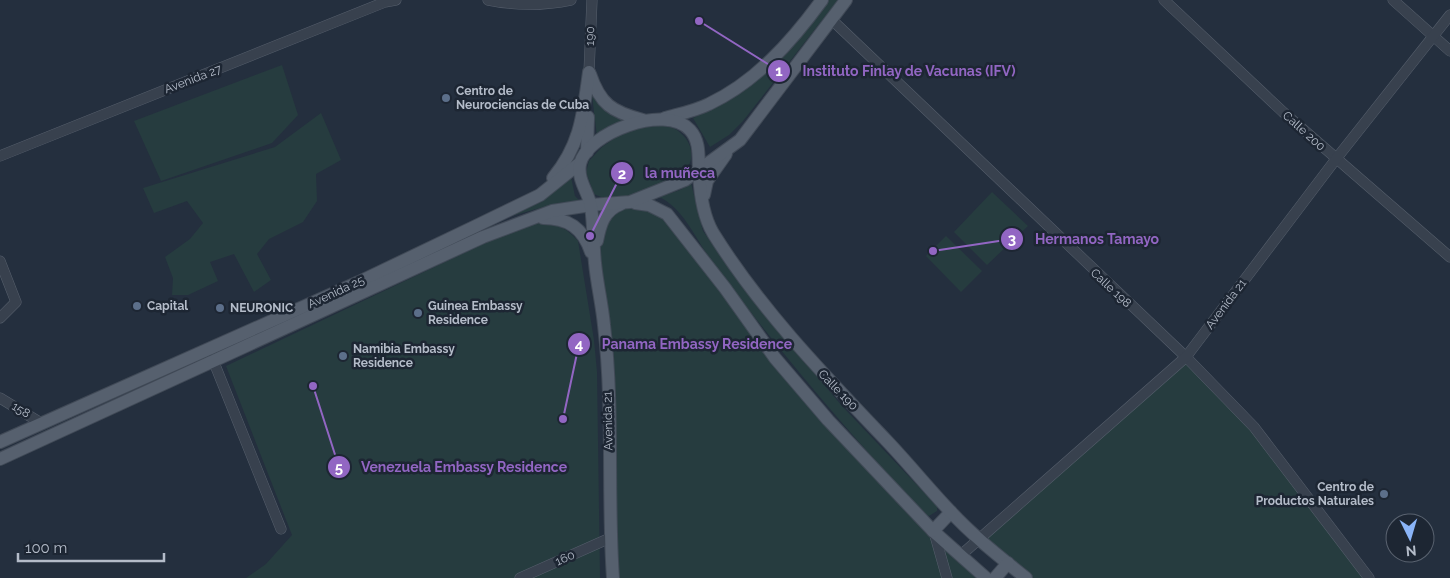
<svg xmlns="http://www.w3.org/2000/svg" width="1450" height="578" font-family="Raleway,sans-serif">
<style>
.green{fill:#263c3f}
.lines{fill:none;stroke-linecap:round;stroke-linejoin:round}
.minor-casing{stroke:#565f6c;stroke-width:11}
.major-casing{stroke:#414a57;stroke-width:14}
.minor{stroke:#38414e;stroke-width:10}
.major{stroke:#56606e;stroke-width:12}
.service-dot{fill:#5c6f8a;stroke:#1d2633;stroke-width:2}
.labels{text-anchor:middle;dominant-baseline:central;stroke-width:5;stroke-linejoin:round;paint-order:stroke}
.street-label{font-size:12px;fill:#b4bcc9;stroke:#1d2633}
.poi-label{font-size:12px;font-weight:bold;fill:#b4bcc9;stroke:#1d2633;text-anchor:start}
.leader{fill:none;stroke:#9266c3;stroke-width:2}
.callout-dot{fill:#9266c3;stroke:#1d2633;stroke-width:2}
.mark-label{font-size:15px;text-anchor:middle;font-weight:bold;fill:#fff}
.callout-label{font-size:14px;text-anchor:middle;font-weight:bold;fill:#9266c3;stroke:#1d2633;stroke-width:5;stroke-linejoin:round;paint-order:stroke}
</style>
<rect width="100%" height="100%" fill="#242f3e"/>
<g class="green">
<path d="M 827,0 L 838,0 L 743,121 L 729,135 L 710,147 L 693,118 C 759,89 784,54 827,0 Z"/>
<path d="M 282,65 L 298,115 L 272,143 L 161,181 L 134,121 Z"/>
<path d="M 592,95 L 605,111 L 622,121 L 597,137 Z"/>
<path d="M 321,113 L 341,160 L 316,174 L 317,201 L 303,222 L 269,239 L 257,254 L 271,280 L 254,292 L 234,254 L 210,262 L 218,281 L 188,295 L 172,295 L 173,278 L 165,257 L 190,239 L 203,223 L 187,201 L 154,213 L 143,188 L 275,147 Z"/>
<path d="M 652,124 C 659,125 670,125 675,129 C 689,137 697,154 687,169 C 679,181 631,198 616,199 C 608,200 601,197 594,194 L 586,172 L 589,161 L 602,147 L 625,131 Z"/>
<path d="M 571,177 L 575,196 L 580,201 L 558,203 L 508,217 Z"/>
<path d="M 691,183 L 703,231 L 735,277 L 841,405 L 937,506 L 937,511 L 929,516 L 924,514 C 848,432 775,347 709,257 C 695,237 682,207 659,197 L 680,190 Z"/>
<path d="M 992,192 L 1028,226 L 987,265 L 954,232 Z"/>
<path d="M 621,204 L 667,214 L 775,358 L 986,578 L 613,578 L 597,240 Z"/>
<path d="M 536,222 C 555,223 566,227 578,241 L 594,340 L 597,372 L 600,578 L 246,578 L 266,564 L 292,535 L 226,366 L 506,233 Z"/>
<path d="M 946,236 L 982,271 L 961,292 L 926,256 Z"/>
<path d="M 1186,357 L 1254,427 L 1369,578 L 1027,578 L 977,538 Z"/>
</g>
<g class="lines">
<g class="minor-casing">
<g id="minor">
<path d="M 488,0 C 517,6 542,6 571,0"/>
<path d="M 1164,0 L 1283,112 L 1450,257"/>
<path d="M 1393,0 L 1450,51"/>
<path d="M 831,19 L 1186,357 L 1254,427 L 1369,578"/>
<path d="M 589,72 L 592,0"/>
<path d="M 0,156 L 385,2 L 396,0"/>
<path d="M 0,261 L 16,302 L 0,318"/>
<path d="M 213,360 L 281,529"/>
<path d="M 0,398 L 41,423"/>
<path d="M 934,532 L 947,578"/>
<path d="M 961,555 L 1186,357 L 1336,159 L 1450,15"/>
<path d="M 520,578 L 610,538"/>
</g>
</g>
<g class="major-casing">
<g id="major">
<path d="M 590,74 C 600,104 612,112 643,120"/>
<path d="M 665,118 C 679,114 695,111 709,104 C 756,82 792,41 822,0"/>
<path d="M 587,152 L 588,117"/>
<path d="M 553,178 C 581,144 583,114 589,72"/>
<path d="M 704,195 L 707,181 L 726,154"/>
<path d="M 635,203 L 649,205 L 667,214 L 725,288 L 775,358 L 828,420 L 933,531 L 986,578"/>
<path d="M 543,218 C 568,218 583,228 591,252"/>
<path d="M 597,241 C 600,225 604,210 621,204"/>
<path d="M 0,442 L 359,282 L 476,226 L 540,195 L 580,163"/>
<path d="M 0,459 L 483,237 L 552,211 L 591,205 L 630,202 L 685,180 L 740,140 L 846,0"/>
<path d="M 933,531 L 951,512"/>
<path d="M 613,578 C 607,494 614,409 604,325 C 602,304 597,284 595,263 C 593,245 594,226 591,207 C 589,193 577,180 580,164 C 587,133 665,103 690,130 C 701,142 698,159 699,173 C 700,193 703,216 713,233 C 761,310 824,375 886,440 C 908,463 928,488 950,511 C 973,536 1000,557 1026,578"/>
<path d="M 995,578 L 1008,563"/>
</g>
</g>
<use href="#minor" class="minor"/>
<use href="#major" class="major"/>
</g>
<g class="service-dot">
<circle cx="446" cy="98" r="5"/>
<circle cx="137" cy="306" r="5"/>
<circle cx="220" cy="308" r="5"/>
<circle cx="418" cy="313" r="5"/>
<circle cx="343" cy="356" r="5"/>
<circle cx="1384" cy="494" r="5"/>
</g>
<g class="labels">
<g class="street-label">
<text transform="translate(590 36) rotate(-88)">190</text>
<text transform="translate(193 79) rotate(-21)">Avenida 27</text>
<text transform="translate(1304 131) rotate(42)">Calle 200</text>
<text transform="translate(1111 288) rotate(43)">Calle 198</text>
<text transform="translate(336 292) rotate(-25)">Avenida 25</text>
<text transform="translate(1226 304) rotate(-53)">Avenida 21</text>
<text transform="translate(838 390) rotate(46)">Calle 190</text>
<text transform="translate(21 410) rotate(31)">158</text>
<text transform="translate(608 421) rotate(-91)">Avenida 21</text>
<text transform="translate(565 558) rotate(-24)">160</text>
</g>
<g class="poi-label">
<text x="456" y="91">Centro de<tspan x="456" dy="14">Neurociencias de Cuba</tspan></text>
<text x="147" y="306">Capital</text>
<text x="428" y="306">Guinea Embassy<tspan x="428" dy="14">Residence</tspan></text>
<text x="230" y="308">NEURONIC</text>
<text x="353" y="349">Namibia Embassy<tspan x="353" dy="14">Residence</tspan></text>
<text x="1374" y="487" text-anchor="end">Centro de<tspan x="1374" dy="14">Productos Naturales</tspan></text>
</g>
</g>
<path class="leader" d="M699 21L779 71M590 236L622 173M933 251L1012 239M563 419L579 344M313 386L339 467"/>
<g class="callout-dot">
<circle cx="699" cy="21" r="5"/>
<circle cx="590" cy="236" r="5"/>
<circle cx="933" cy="251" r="5"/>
<circle cx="563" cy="419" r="5"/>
<circle cx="313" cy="386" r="5"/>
<circle cx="779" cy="71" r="12"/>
<circle cx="622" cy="173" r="12"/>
<circle cx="1012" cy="239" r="12"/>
<circle cx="579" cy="344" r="12"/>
<circle cx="339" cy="467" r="12"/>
</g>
<g class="mark-label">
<text x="779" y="76">1</text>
<text x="622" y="179">2</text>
<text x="1012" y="244">3</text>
<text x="579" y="349">4</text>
<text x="339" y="473">5</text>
</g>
<g class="callout-label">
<text x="909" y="76">Instituto Finlay de Vacunas (IFV)</text>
<text x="680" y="178">la muñeca</text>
<text x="1097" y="244">Hermanos Tamayo</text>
<text x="697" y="349">Panama Embassy Residence</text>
<text x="464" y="472">Venezuela Embassy Residence</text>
</g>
<g transform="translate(1410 538) rotate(175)"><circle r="24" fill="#1d2633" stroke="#59626f"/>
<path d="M0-4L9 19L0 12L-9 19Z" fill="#8ab4f8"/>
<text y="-8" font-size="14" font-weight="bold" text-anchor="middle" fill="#b4bcc9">N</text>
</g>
<path d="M18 553v8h146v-8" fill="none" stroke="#b4bcc9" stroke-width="2.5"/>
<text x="25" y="553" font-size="15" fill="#b4bcc9" stroke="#1d2633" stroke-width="4" paint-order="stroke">100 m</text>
</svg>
